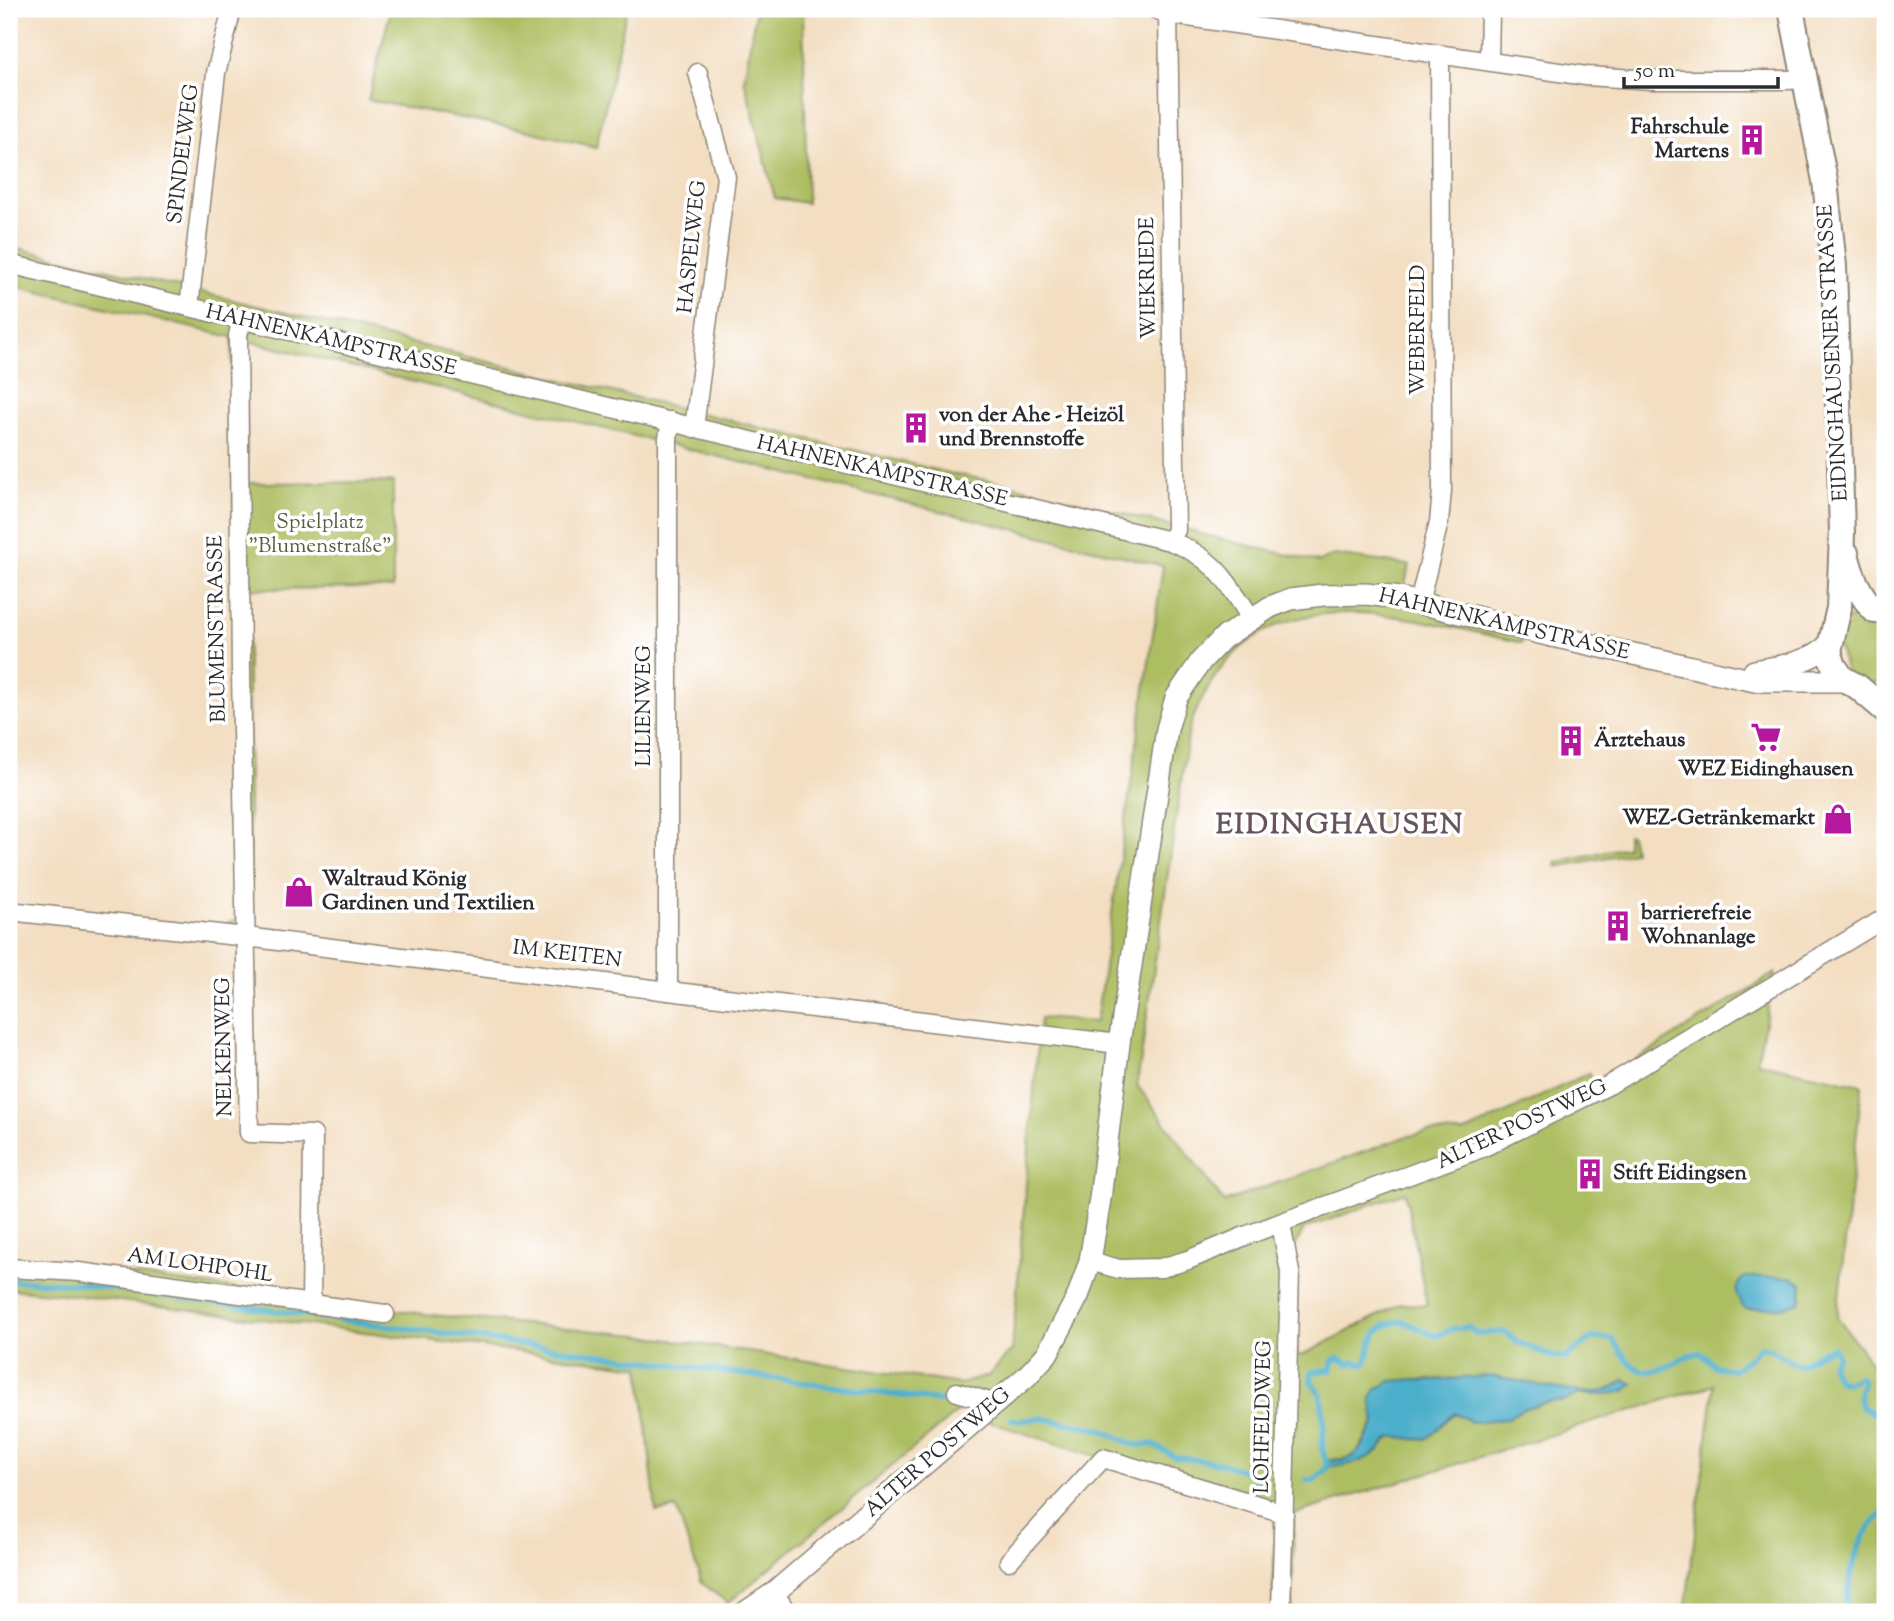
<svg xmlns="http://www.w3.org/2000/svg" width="1894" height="1621" font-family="'Sorts Mill Goudy',serif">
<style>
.green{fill:#adbe62;stroke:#6c7446;stroke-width:2;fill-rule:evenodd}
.water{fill:#4baeca;stroke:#3b6c7a;stroke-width:2}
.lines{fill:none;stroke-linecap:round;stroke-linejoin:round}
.stream{stroke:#4baeca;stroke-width:6}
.minor-casing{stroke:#8f8476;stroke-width:21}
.tertiary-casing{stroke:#8f8476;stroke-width:24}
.secondary-casing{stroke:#8f8476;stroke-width:28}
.minor{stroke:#fff;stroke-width:18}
.tertiary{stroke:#fff;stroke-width:21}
.secondary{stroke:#fff;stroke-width:24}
.labels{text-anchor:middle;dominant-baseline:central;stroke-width:7;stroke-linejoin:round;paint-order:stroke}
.poi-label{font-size:21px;font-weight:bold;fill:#2b2b2b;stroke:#fff;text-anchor:start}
.street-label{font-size:21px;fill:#2b2b2b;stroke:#fff}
.park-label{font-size:21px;fill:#585e3e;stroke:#fff}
.district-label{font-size:28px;font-weight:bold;letter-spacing:2px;fill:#68545c;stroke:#fff}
</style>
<rect width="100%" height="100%" fill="#fff"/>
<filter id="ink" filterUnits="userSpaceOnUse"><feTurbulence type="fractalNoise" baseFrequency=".0143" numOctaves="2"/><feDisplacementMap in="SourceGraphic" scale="14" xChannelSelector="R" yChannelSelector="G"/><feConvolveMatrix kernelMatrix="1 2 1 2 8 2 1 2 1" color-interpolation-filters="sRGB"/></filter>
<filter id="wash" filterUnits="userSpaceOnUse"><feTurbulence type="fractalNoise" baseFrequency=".00686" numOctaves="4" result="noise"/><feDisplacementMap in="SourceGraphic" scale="28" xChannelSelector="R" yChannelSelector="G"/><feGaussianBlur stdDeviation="1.57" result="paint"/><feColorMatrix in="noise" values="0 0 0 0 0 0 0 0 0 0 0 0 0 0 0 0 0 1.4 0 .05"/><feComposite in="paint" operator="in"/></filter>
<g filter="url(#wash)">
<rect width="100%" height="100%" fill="#f3dec1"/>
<g class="green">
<path d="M 391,9 L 498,9 L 498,13 L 560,20 L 561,9 L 627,9 L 596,147 L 525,130 L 368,100 Z"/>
<path d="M 756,9 L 803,9 L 807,203 L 775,198 L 744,80 Z"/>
<path d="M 9,246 L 949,473 L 1013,485 L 1233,542 L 1319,562 L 1334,555 L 1409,565 L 1404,589 L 1522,625 L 1522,643 C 1393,614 1247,565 1189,729 L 1137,1085 L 1224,1202 L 1405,1137 L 1428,1132 L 1464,1133 L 1589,1073 L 1592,1087 L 1775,973 L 1757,1062 L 1862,1085 L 1837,1316 L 1885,1383 L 1885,1611 L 1685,1612 L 1714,1385 L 1294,1514 L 1292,1612 L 1273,1612 L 1275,1513 L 989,1422 L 962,1408 L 728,1603 L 702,1583 L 676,1508 L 656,1512 L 640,1367 L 73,1295 L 9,1289 L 9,1262 L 86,1269 L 433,1315 L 638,1335 L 960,1384 L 988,1376 L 1012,1350 L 1040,1018 L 1096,1022 L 1163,566 L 248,341 L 245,345 L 247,483 L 393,482 L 393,588 L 247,589 L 250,917 L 260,929 L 226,924 L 235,920 L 238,915 L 232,337 L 9,285 ZM 1405,1192 L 1427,1305 L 1400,1304 L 1305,1354 L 1297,1356 L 1294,1248 L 1304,1229 ZM 1802,1284 L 1802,1298 L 1795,1304 L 1746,1309 ZM 1486,1377 C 1519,1377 1582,1401 1610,1389 C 1615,1387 1620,1383 1624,1380 L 1633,1384 L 1625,1391 L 1603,1395 L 1580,1394 L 1565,1400 L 1542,1403 L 1523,1409 L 1505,1419 L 1472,1422 L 1455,1413 C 1444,1419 1435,1435 1427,1438 C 1415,1443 1405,1436 1394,1437 C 1386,1438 1384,1447 1378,1451 C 1368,1458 1354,1462 1342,1466 L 1336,1459 C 1355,1461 1360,1448 1367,1435 C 1371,1428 1374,1425 1375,1418 L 1402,1381 Z"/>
<path d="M 1864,614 L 1874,615 L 1885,620 L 1885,679 L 1872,684 L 1848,680 L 1835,632 L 1846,620 Z"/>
<path d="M 1627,835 L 1630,835 L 1634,852 L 1557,867 L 1556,862 L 1627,847 Z"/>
</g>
<g class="water">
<path d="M 1744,1277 L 1791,1277 L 1802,1284 L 1800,1302 L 1785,1307 L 1746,1309 C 1735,1299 1732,1287 1744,1277 Z"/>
<path d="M 1486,1376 C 1519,1377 1583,1401 1610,1389 C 1615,1387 1620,1383 1624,1380 L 1633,1384 L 1625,1391 L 1603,1395 L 1580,1394 L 1565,1400 L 1542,1403 L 1523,1409 L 1506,1419 L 1472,1422 L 1455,1413 C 1444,1419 1435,1435 1427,1438 C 1415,1442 1405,1436 1394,1437 C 1386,1437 1384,1447 1378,1451 C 1366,1461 1342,1469 1327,1464 L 1327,1460 L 1344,1460 L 1354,1456 L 1362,1447 L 1375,1423 L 1371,1398 L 1376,1389 L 1391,1381 L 1414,1379 L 1425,1381 Z"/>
</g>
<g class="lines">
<g class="stream">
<path d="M 9,1280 L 79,1284 L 955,1403"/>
<path d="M 1012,1419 L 1019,1421 L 1040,1418 L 1099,1429 L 1135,1445 L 1152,1444 L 1175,1457 L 1220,1463 L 1247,1472 L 1260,1480"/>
<path d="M 1307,1480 L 1314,1480 L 1328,1468 L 1322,1449 L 1324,1426 L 1321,1395 L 1311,1381 L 1312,1372 L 1331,1370 L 1333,1361 L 1337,1358 L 1350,1364 L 1355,1362 L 1362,1364 L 1367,1361 L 1371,1344 L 1377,1332 L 1386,1325 L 1402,1321 L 1436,1336 L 1452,1329 L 1468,1327 L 1477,1334 L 1505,1332 L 1518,1342 L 1550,1356 L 1565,1358 L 1592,1338 L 1612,1339 C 1632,1367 1639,1382 1675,1363 C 1684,1357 1689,1354 1701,1353 L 1715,1366 L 1732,1370 L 1749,1359 L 1760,1347 C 1781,1350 1781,1360 1800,1365 L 1822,1351 L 1833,1348 L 1838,1355 L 1831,1365 L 1837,1379 L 1845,1383 L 1860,1377 L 1863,1381 L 1859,1394 L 1861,1407 L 1885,1419"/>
<path d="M 1842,1612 L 1846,1608 C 1850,1575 1855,1533 1885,1513"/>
</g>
</g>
</g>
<g filter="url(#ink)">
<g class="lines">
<g class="minor-casing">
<g id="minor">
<path d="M 1155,9 L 1168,14 L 1586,76 L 1653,80 L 1789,80 L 1807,78"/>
<path d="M 1168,14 L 1176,530 L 1170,541"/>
<path d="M 1489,61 L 1490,9"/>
<path d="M 9,264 L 1170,541 C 1215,558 1226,580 1251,618"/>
<path d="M 189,307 L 216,73 L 232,9"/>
<path d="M 242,320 L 238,335 L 241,671 L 249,1133 L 313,1135 L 311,1304"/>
<path d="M 694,428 L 726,177 L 698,73"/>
<path d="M 1419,603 L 1439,522 L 1442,491 L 1440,55"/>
<path d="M 9,911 L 246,937 L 668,991 L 1119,1044"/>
<path d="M 668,991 L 668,438 L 671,421"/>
<path d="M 1090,1261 L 1119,1269 L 1161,1268 L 1188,1260 L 1245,1236 L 1482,1148 L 1609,1085 L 1885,918"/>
<path d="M 9,1268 L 79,1272 L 385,1314"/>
<path d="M 957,1392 L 997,1404"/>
<path d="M 1009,1561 L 1103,1458 L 1284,1513"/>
<path d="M 774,1593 L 783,1606 L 783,1612"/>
<path d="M 1281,1612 L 1290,1272 L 1281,1224"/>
</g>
</g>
<g class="tertiary-casing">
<g id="tertiary">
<path d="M 1754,671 C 1782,666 1810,663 1831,643"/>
<path d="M 746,1612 L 774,1593 L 1027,1376 L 1047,1354 L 1078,1296 L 1090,1261 L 1100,1199 L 1119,1044 L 1167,729 L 1176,698 L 1201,661 L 1223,638 L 1270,607 L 1291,599 L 1323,595 L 1366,594 L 1399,598 L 1552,636 L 1755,681 L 1847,681"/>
</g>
</g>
<g class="secondary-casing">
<g id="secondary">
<path d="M 1791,9 L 1825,181 L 1834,266 L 1842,533 L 1839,608 L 1829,651 L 1834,666 L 1842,678 L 1858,687 L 1885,710"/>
<path d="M 1846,553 C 1851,576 1859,595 1875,611"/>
</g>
</g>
<use href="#minor" class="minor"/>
<use href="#tertiary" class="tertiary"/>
<use href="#secondary" class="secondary"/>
</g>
</g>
<defs>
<g id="building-bare" transform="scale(2.415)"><path d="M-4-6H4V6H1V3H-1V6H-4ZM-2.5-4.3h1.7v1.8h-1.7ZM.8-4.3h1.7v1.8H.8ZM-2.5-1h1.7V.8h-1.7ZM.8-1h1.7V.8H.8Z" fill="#b5179e" stroke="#fff" stroke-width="2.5" paint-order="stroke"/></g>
<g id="supermarket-bare" transform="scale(2.415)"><path d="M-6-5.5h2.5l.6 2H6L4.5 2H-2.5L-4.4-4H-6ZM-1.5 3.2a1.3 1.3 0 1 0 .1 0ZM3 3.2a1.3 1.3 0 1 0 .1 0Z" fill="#b5179e" stroke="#fff" stroke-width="2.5" paint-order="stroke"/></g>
<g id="shop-bare" transform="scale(2.415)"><path d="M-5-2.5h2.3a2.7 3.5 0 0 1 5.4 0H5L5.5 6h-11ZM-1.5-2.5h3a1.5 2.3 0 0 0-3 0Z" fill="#b5179e" stroke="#fff" stroke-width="2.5" paint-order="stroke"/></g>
</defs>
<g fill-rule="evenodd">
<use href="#building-bare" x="1752" y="140"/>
<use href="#building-bare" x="916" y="428"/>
<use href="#supermarket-bare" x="1766" y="737"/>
<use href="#building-bare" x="1571" y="741"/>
<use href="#shop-bare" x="1838" y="819"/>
<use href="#shop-bare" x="299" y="892"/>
<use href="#building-bare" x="1618" y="926"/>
<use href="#building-bare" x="1590" y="1174"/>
</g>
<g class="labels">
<g class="poi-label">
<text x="1729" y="128" text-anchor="end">Fahrschule<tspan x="1729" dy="24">Martens</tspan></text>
<text x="939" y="416">von der Ahe - Heizöl<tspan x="939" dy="24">und Brennstoffe</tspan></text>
<text x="1594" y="741">Ärztehaus</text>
<text x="1766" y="770" text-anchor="middle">WEZ Eidinghausen</text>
<text x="1815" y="819" text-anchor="end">WEZ-Getränkemarkt</text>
<text x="322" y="880">Waltraud König<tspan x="322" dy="24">Gardinen und Textilien</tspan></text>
<text x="1641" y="914">barrierefreie<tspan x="1641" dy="24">Wohnanlage</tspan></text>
<text x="1613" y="1174">Stift Eidingsen</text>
</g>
<g class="street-label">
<text transform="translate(184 154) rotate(-83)">SPINDELWEG</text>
<text transform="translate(693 247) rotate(-84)">HASPELWEG</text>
<text transform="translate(1149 278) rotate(-91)">WIEKRIEDE</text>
<text transform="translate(1419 330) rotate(-90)">WEBERFELD</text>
<text transform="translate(331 341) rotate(13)">HAHNENKAMPSTRASSE</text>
<text transform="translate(1834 353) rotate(-93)">EIDINGHAUSENER STRASSE</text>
<text transform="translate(882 472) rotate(13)">HAHNENKAMPSTRASSE</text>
<text transform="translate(1504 625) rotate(13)">HAHNENKAMPSTRASSE</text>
<text transform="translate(218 629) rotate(-91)">BLUMENSTRASSE</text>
<text transform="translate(645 706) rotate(-90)">LILIENWEG</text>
<text transform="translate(567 955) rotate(7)">IM KEITEN</text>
<text transform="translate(225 1047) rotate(-91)">NELKENWEG</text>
<text transform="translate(1522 1125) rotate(-25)">ALTER POSTWEG</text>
<text transform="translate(200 1266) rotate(8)">AM LOHPOHL</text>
<text transform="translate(1264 1417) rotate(-89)">LOHFELDWEG</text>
<text transform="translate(938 1453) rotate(-41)">ALTER POSTWEG</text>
</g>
<g class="park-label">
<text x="320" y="523">Spielplatz<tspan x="320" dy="24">"Blumenstraße"</tspan></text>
</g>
<g class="district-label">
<text x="1340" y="826">EIDINGHAUSEN</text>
</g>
</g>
<rect width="1894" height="1621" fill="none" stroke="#fff" stroke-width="35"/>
<path d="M1624 77v10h154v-10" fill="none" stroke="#2b2b2b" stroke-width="3.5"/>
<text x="1635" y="77" font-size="21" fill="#2b2b2b" stroke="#ffffff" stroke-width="5" paint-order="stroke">50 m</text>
</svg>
